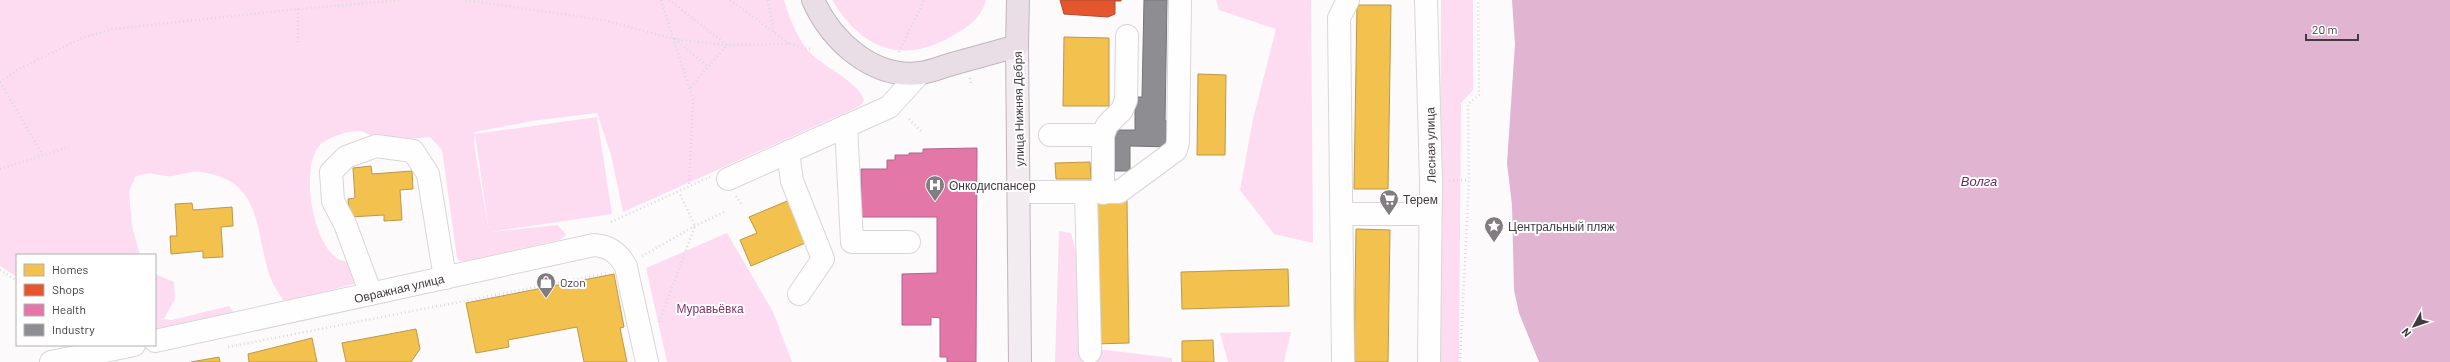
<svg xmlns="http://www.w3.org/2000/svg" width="2450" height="362" font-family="Barlow,sans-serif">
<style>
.green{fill:#fddcf2}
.water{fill:#e1b4d2}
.homes{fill:#f2c14e;stroke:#bd984a}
.shops{fill:#e4572e;stroke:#b34e33}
.health{fill:#e377a8;stroke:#b26588}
.industry{fill:#8d8d92;stroke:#767479}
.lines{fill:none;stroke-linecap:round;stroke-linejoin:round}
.minor-casing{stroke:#d9d6d8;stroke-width:24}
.major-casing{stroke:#c3b5be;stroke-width:24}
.highway-casing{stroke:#c3b5be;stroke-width:24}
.path{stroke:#dadada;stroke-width:2.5;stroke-dasharray:1 3;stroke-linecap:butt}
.minor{stroke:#fffefe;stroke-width:22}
.major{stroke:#f2ebf0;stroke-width:22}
.highway{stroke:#e9dde6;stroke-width:22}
.labels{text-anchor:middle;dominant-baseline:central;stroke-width:4;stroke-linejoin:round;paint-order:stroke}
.street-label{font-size:12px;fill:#413a3f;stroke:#fff}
.poi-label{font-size:12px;fill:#413a3f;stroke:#fff;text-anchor:start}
.park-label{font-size:12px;fill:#80356c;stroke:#fff}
.water-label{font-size:13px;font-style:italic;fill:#6f265d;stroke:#fff}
</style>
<rect width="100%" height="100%" fill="#fcfafb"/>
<g class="green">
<path d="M 0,0 L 784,0 C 789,17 796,34 806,48 C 818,65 859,81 864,100 L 862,104 L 856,108 L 623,212 L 611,155 L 597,113 L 532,121 L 475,132 L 474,144 L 489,232 L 475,134 L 597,117 L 612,214 L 490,232 L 558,225 L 566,235 L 559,240 L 466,261 L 460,261 L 457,258 L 442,150 L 430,137 C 413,139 398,140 381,139 C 373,138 366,131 358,131 C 347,131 329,137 321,144 C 299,163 312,244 338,259 C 342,262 350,261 356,262 L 364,281 L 294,300 L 283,300 C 280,295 276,290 273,284 C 253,239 268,180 200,172 C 192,171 182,174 173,176 C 157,178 154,169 135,177 L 129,192 L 132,226 L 140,255 L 17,255 L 17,277 L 0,266 Z"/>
<path d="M 832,0 L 986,0 C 982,16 971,25 957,33 C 905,66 863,51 832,0 Z"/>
<path d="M 1216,0 L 1311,0 L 1313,243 L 1274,234 L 1240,190 L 1253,119 L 1276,29 L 1219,10 Z"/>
<path d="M 1441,0 L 1473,0 L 1473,90 L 1461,103 L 1459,362 L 1439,362 Z"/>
<path d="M 1059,231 L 1071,233 L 1076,252 L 1090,348 L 1172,358 L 1172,362 L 1055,362 Z"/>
<path d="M 727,233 L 773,312 L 792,362 L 667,362 L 646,268 Z"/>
<path d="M 155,274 L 174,282 L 175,299 L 164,319 L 172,320 L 229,306 L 234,313 L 224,318 L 155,332 Z"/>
<path d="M 1291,332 L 1284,362 L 1228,362 L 1220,333 Z"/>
</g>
<path class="water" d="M 1512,0 L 2450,0 L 2450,362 L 1539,362 L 1519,313 L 1514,290 L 1512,205 L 1507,163 L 1515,44 Z"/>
<g class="homes">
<path d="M 1357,5 L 1391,5 L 1388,189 L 1354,189 Z"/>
<path d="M 1064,37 L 1109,38 L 1109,106 L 1063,106 Z"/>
<path d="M 1198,74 L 1226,75 L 1225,155 L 1197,155 Z"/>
<path d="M 1090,162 L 1091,179 L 1056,179 L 1055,163 Z"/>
<path d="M 371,166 L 372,174 L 412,171 L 413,189 L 400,190 L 402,220 L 384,221 L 384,215 L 350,217 L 348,199 L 355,198 L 353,168 Z"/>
<path d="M 792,199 L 810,241 L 751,266 L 740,240 L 757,233 L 749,217 Z"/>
<path d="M 1094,200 L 1127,200 L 1129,343 L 1095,344 Z"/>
<path d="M 192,203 L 193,210 L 232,207 L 233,226 L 221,227 L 223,257 L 203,258 L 203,251 L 171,254 L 170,236 L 177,236 L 175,204 Z"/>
<path d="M 1356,229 L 1390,230 L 1388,362 L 1354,362 Z"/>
<path d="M 1288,269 L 1289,306 L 1182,309 L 1181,272 Z"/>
<path d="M 614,274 L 624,327 L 620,328 L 627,362 L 584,362 L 577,327 L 508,340 L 509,347 L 476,353 L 466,303 Z"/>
<path d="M 416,329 L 420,349 L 411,362 L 346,362 L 342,343 Z"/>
<path d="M 312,338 L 317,362 L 249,362 L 248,354 Z"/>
<path d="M 1213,340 L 1214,362 L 1182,362 L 1182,341 Z"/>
<path d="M 219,357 L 220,362 L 191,362 Z"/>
</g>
<path class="shops" d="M 1060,0 L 1121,0 L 1121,1 L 1115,1 L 1115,14 L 1108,17 L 1064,14 Z"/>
<path class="health" d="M 977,148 L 976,362 L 947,362 L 947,357 L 940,357 L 940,318 L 931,317 L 931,325 L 902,325 L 902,274 L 937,273 L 937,217 L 861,217 L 861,169 L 887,169 L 887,160 L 895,160 L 895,155 L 909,155 L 909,153 L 923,153 L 923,149 Z"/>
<path class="industry" d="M 1144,0 L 1167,0 L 1165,121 L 1171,121 L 1171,147 L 1130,146 L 1130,171 L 1110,171 L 1111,130 L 1135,130 L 1135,97 L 1142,97 Z"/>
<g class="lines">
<g class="minor-casing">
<g id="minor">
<path d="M 1426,0 L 1431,181 L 1429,362"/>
<path d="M 846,126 L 852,242 L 909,242"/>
<path d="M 1050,135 L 1103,135"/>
<path d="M 788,152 L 792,181 L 823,259 L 799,294"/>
<path d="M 728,179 L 889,107 L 920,73"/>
<path d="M 1020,192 L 1119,192 L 1176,150 L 1178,142 L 1180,0"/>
<path d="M 1086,193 L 1090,352"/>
<path d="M 1103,193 L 1103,135 L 1107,125 L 1122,110 L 1126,100 L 1127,36"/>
<path d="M 1342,214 L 1430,214"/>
<path d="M 371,294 L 345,224 L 333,201 L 331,172 L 346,157 L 376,146 L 413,151 L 428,174 L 445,278"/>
<path d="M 155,341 L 594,245 C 609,246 619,253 626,267 L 647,362"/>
<path d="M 51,362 L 134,345"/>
<path d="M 1343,362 L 1339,18 L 1348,0"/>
</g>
</g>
<g class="major-casing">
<path id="major" d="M 1017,46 L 1020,362"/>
</g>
<g class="highway-casing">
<path id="highway" d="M 813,0 C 831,40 872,79 920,73 C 930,72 942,67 952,64 C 973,58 995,52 1017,46 L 1018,0"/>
</g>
<g class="path">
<path d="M 466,0 L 603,20 L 674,39 L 727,45 L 791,44 L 807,49 L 813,48"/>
<path d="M 661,0 L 693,100 L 689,187"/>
<path d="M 669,0 L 727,45 L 690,88"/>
<path d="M 730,0 L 790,44"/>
<path d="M 768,0 L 774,32"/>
<path d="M 298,9 L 298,44"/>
<path d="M 675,39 L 708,67"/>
<path d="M 899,52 L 924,0"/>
<path d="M 970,78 L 971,86"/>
<path d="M 0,82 L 19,69 L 82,38 L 113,29 L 298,9 L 401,0"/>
<path d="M 0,82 L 42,154"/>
<path d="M 909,119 L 921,131"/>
<path d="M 0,169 L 72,146"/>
<path d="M 1449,181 L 1469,180"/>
<path d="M 736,196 L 741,204"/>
<path d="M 611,222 L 710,177"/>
<path d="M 642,256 L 695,226 L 724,212"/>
<path d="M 0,270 L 17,281"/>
<path d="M 659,322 L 695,226 L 679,192"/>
<path d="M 228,347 L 608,273"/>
<path d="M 1460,362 L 1469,180 L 1468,104 L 1479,95 L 1478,0"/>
</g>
<use href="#minor" class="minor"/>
<use href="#major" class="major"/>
<use href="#highway" class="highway"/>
</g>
<defs>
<g id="hospital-pin" transform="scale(1)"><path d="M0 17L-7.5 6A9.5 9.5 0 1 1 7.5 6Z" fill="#827d81" stroke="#fff"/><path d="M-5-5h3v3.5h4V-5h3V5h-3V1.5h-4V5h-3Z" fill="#fff"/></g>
<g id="supermarket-pin" transform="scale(1)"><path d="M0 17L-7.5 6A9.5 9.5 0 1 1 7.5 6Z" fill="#827d81" stroke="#fff"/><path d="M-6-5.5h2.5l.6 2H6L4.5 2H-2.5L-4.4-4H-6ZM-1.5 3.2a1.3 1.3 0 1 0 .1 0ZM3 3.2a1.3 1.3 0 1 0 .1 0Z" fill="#fff"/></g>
<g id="sight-pin" transform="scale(1)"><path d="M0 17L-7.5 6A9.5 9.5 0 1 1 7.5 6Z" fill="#827d81" stroke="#fff"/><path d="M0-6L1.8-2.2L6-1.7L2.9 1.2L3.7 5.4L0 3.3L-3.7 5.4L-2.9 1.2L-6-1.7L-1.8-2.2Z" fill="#fff"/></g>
<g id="shop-pin" transform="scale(1)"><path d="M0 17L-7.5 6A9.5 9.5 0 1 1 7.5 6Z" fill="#827d81" stroke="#fff"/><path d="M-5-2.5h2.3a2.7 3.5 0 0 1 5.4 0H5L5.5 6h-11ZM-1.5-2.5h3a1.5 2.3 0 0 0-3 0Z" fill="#fff"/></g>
</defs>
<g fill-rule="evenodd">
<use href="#hospital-pin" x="935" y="185"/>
<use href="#supermarket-pin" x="1389" y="199"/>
<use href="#sight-pin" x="1494" y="226"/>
<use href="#shop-pin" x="546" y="282"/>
</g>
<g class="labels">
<g class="street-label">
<text transform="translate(1018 109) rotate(-91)">улица Нижняя Дебря</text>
<text transform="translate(1430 145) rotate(-91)">Лесная улица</text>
<text transform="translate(399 288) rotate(-13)">Овражная улица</text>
</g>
<g class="poi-label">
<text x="949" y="185">Онкодиспансер</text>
<text x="1403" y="199">Терем</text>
<text x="1508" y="226">Центральный пляж</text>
<text x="560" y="282">Ozon</text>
</g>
<g class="park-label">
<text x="710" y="308">Муравьёвка</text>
</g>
<g class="water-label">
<text x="1979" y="181">Волга</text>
</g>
</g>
<rect x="16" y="254" width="140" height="92" fill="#ffffff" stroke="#b3b0b2"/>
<rect x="24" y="264" width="20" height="12" fill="#f2c14e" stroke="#b3b0b2"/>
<text x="52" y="274" font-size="12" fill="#413a3f">Homes</text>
<rect x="24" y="284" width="20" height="12" fill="#e4572e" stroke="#b3b0b2"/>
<text x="52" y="294" font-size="12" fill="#413a3f">Shops</text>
<rect x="24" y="304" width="20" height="12" fill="#e377a8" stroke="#b3b0b2"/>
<text x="52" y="314" font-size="12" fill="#413a3f">Health</text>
<rect x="24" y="324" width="20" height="12" fill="#8d8d92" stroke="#b3b0b2"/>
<text x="52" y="334" font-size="12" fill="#413a3f">Industry</text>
<g transform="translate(2414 326) rotate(230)" stroke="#ffffff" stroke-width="3" paint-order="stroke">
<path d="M0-3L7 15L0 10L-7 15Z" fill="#413a3f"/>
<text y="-6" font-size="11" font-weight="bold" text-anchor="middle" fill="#413a3f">N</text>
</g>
<path d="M2306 34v6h52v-6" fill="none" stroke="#413a3f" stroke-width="2"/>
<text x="2312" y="34" font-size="12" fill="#413a3f" stroke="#ffffff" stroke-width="3" paint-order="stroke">20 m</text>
</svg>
